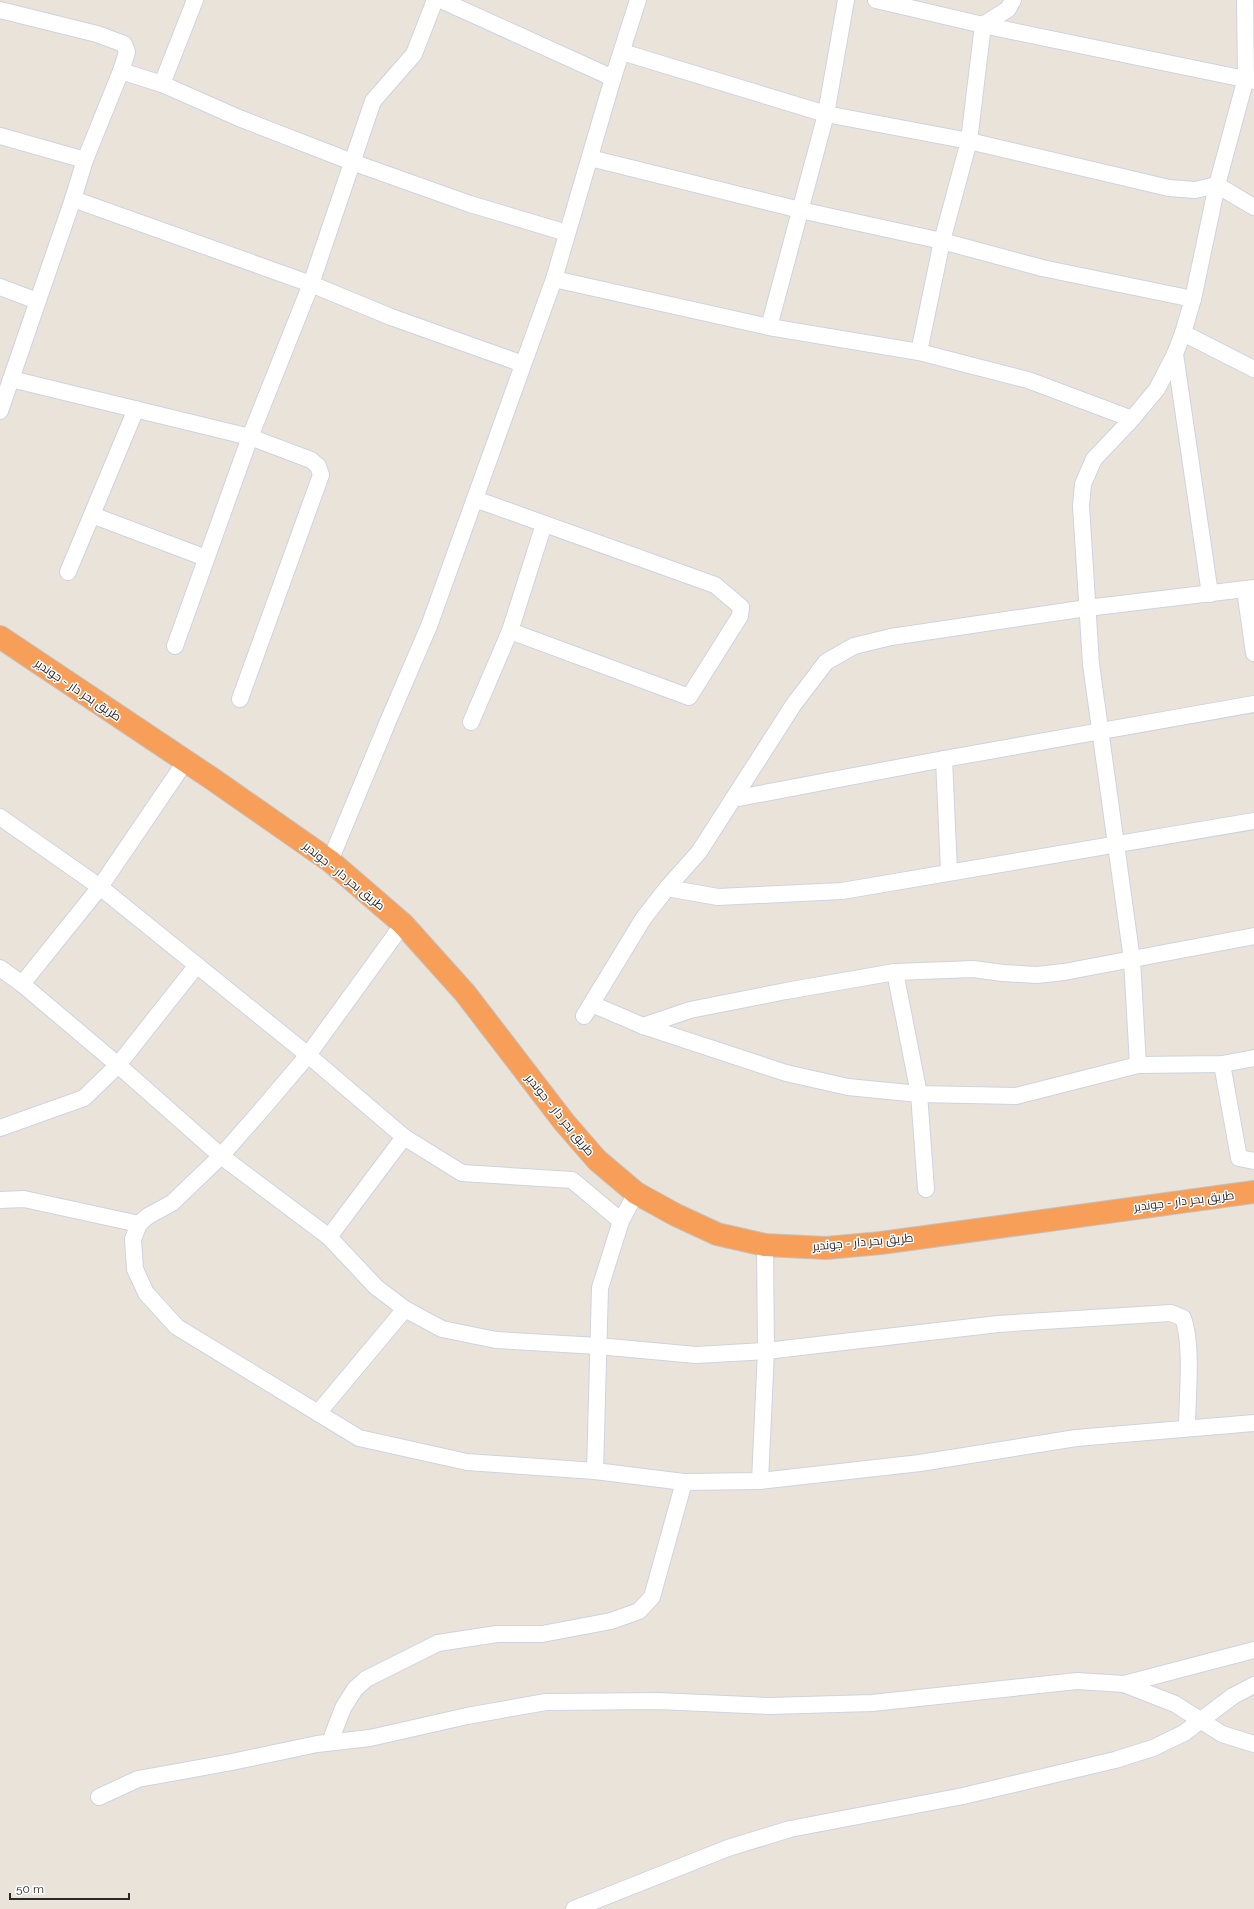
<svg xmlns="http://www.w3.org/2000/svg" width="1254" height="1909" font-family="Raleway,Cairo,sans-serif">
<style>
.lines{fill:none;stroke-linecap:round;stroke-linejoin:round}
.minor-casing{stroke:#cfd3e1;stroke-width:18}
.highway-casing{stroke:#c3c3c3;stroke-width:24}
.minor{stroke:#fff;stroke-width:16}
.highway{stroke:#f79e58;stroke-width:22}
.labels{text-anchor:middle;dominant-baseline:central;stroke-width:3;stroke-linejoin:round;paint-order:stroke}
.street-label{font-size:12px;fill:#282828;stroke:#fff}
</style>
<rect width="100%" height="100%" fill="#eae3da"/>
<g class="lines">
<g class="minor-casing">
<g id="minor">
<path d="M 441,0 L 613,78"/>
<path d="M 876,0 L 983,25 L 1254,81"/>
<path d="M 0,10 L 97,34 L 124,44 L 127,52 L 121,71 L 85,160 L 73,199 L 0,411"/>
<path d="M 622,52 L 826,114 L 969,141 L 1169,188 L 1195,190 L 1217,185 L 1254,207"/>
<path d="M 121,71 L 162,84 L 239,118 L 352,162 L 470,204 L 567,233"/>
<path d="M 162,84 L 195,0"/>
<path d="M 0,136 L 85,160"/>
<path d="M 590,158 L 800,210 L 942,241 L 1042,268 L 1193,299"/>
<path d="M 73,199 L 311,284 L 391,317 L 523,364"/>
<path d="M 554,279 L 769,327 L 919,352 L 1028,380 L 1132,419"/>
<path d="M 0,287 L 37,301"/>
<path d="M 769,327 L 826,114 L 846,0"/>
<path d="M 1183,333 L 1193,299 L 1217,185 L 1246,78 L 1245,0"/>
<path d="M 919,352 L 942,241 L 969,141 L 983,25 L 1008,9 L 1013,0"/>
<path d="M 1175,354 L 1210,594"/>
<path d="M 11,379 L 250,437 L 311,460 L 318,466 L 321,475 L 240,699"/>
<path d="M 475,499 L 715,585 L 741,607 L 740,616 L 689,697 L 510,631"/>
<path d="M 92,515 L 206,558"/>
<path d="M 68,572 L 136,409"/>
<path d="M 1245,590 L 1254,653"/>
<path d="M 175,646 L 250,437 L 311,284 L 373,101 L 414,54 L 435,0"/>
<path d="M 471,722 L 510,631 L 544,524"/>
<path d="M 944,759 L 949,871"/>
<path d="M 733,799 L 944,759 L 1254,704"/>
<path d="M 0,817 L 100,887 L 308,1055 L 404,1137 L 462,1173 L 572,1180 L 621,1221 L 636,1193"/>
<path d="M 330,861 L 389,719 L 429,626 L 554,279 L 613,78 L 638,0"/>
<path d="M 667,888 L 718,897 L 842,891 L 1254,821"/>
<path d="M 403,924 L 308,1055 L 264,1107 L 221,1156 L 172,1203 L 148,1216 L 139,1224 L 133,1239 L 135,1269 L 146,1293 L 177,1327 L 359,1438 L 467,1462 L 595,1471 L 684,1482 L 760,1481 L 920,1463 L 1076,1438 L 1254,1423"/>
<path d="M 0,968 L 22,984 L 118,1065 L 221,1156 L 329,1237 L 376,1287 L 405,1309 L 318,1413"/>
<path d="M 895,972 L 919,1094 L 926,1189"/>
<path d="M 22,984 L 100,887 L 185,762"/>
<path d="M 592,1004 L 643,1026 L 786,1073 L 848,1087 L 919,1094 L 1016,1096 L 1138,1065 L 1222,1064 L 1254,1058"/>
<path d="M 584,1016 L 643,919 L 667,888 L 699,852 L 794,704 L 826,662 L 854,646 L 891,637 L 1087,608 L 1254,588"/>
<path d="M 643,1026 L 690,1010 L 786,991 L 895,972 L 973,969 L 1003,973 L 1037,975 L 1064,972 L 1254,936"/>
<path d="M 1222,1064 L 1239,1158 L 1254,1161"/>
<path d="M 1138,1065 L 1132,960 L 1091,664 L 1081,506 L 1083,484 L 1094,459 L 1132,419 L 1157,389 L 1175,354 L 1183,333 L 1254,369"/>
<path d="M 0,1128 L 84,1098 L 118,1065 L 197,965"/>
<path d="M 0,1200 L 24,1199 L 139,1224"/>
<path d="M 329,1237 L 404,1137"/>
<path d="M 405,1309 L 442,1329 L 496,1340 L 598,1346 L 696,1355 L 766,1351 L 998,1324 L 1171,1313 L 1183,1318 C 1193,1344 1187,1399 1187,1428"/>
<path d="M 595,1471 L 600,1288 L 621,1221"/>
<path d="M 760,1481 L 766,1351 L 765,1245"/>
<path d="M 1124,1684 L 1254,1650"/>
<path d="M 330,1742 L 343,1708 L 355,1689 L 366,1679 L 438,1643 L 497,1634 L 542,1634 L 611,1621 L 639,1611 L 652,1597 L 684,1482"/>
<path d="M 99,1797 L 138,1779 L 232,1762 L 317,1744 L 370,1738 L 467,1716 L 546,1702 L 658,1701 L 770,1706 L 872,1703 L 1077,1681 L 1124,1684 L 1175,1704 L 1222,1734 L 1254,1744"/>
<path d="M 574,1909 L 728,1848 L 790,1829 L 963,1796 L 1115,1760 L 1153,1748 L 1184,1733 L 1233,1696 L 1254,1685"/>
</g>
</g>
<g class="highway-casing">
<path id="highway" d="M 0,637 L 211,778 L 330,861 L 403,924 L 465,993 L 564,1122 L 597,1160 L 636,1193 L 676,1215 L 717,1234 L 765,1245 L 826,1248 L 881,1243 L 1254,1192"/>
</g>
<use href="#minor" class="minor"/>
<use href="#highway" class="highway"/>
</g>
<g class="labels">
<g class="street-label">
<text transform="translate(78 690) rotate(34)">طريق بحر دار - جوندير</text>
<text transform="translate(344 876) rotate(39)">طريق بحر دار - جوندير</text>
<text transform="translate(560 1115) rotate(51)">طريق بحر دار - جوندير</text>
<text transform="translate(1184 1201) rotate(-7)">طريق بحر دار - جوندير</text>
<text transform="translate(863 1242) rotate(-5)">طريق بحر دار - جوندير</text>
</g>
</g>
<path d="M10 1893v6h119v-6" fill="none" stroke="#282828" stroke-width="2"/>
<text x="16" y="1893" font-size="12" fill="#282828" stroke="#ffffff" stroke-width="3" paint-order="stroke">50 m</text>
</svg>
